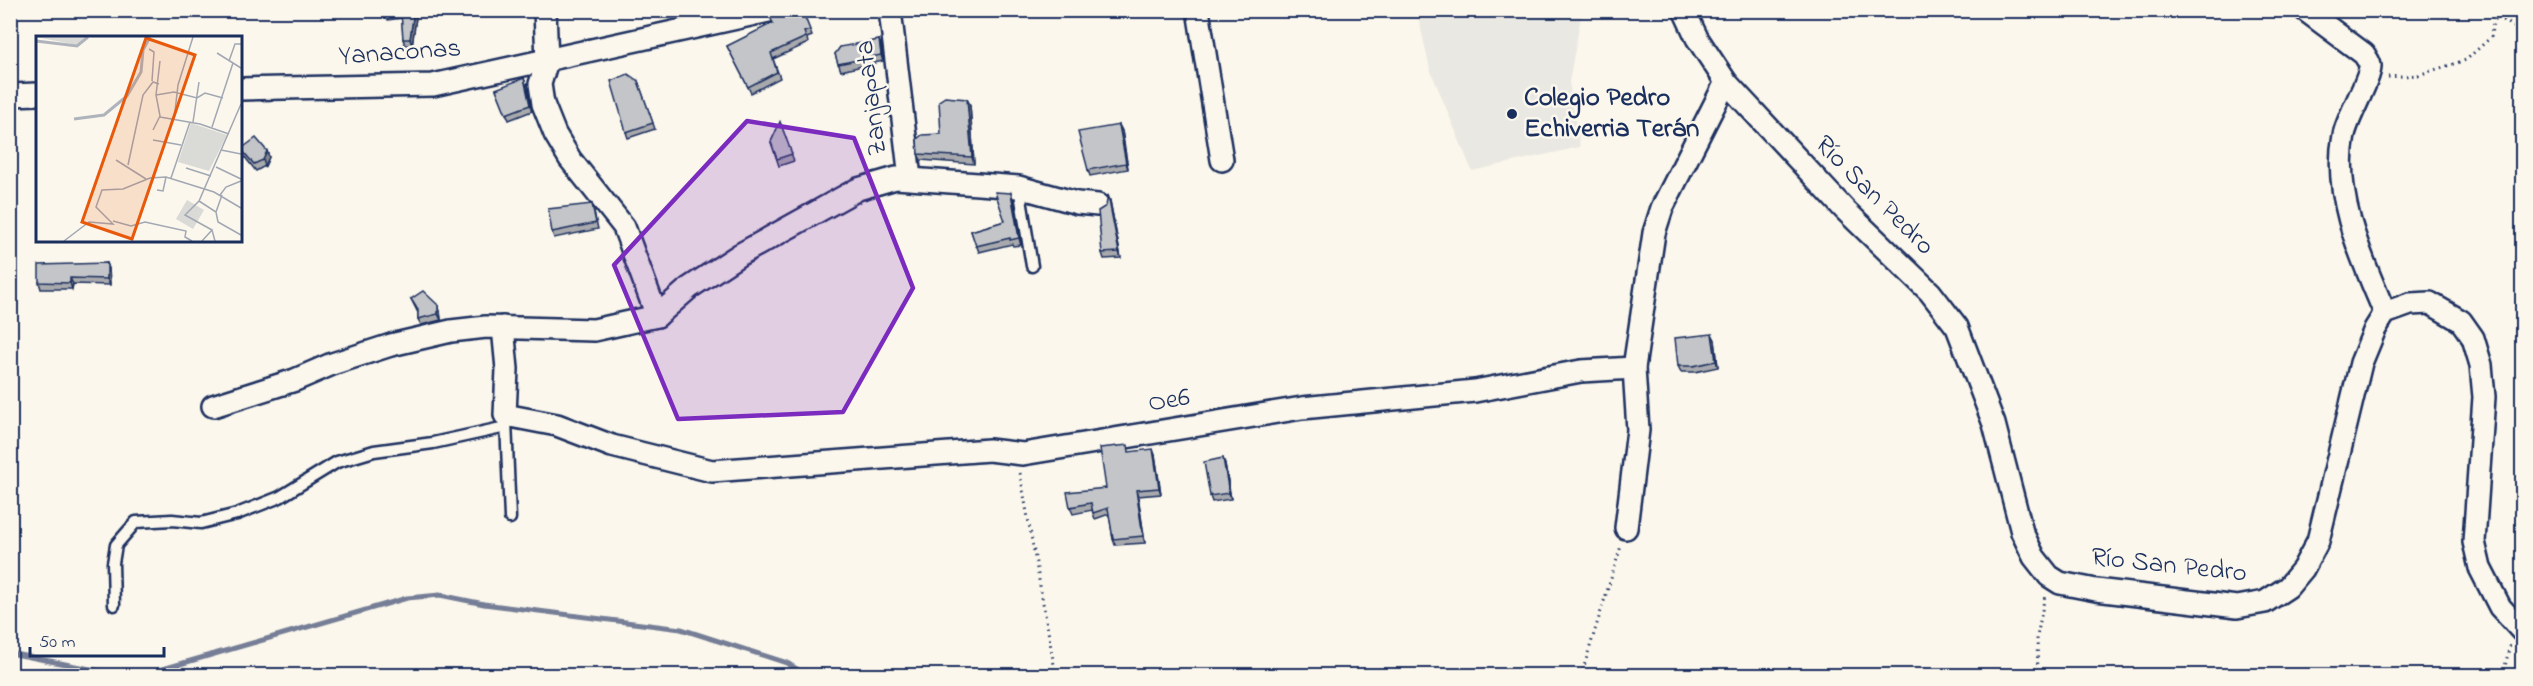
<svg xmlns="http://www.w3.org/2000/svg" width="2533" height="686" font-family="'Indie Flower',sans-serif">
<style>
.built{fill:#eae8e2}
.lines{fill:none;stroke-linecap:round;stroke-linejoin:round}
.stream{stroke:#747e96;stroke-width:5}
.lane-casing{stroke:#1b2f5e;stroke-width:15}
.street-casing{stroke:#1b2f5e;stroke-width:26}
.path{stroke:#1b2f5e;stroke-width:3;stroke-dasharray:1.5 4.5;stroke-linecap:butt}
.lane{stroke:#fbf7ec;stroke-width:10}
.street{stroke:#fbf7ec;stroke-width:21}
.wall{fill:#a8a9ad;stroke:#1b2f5e;stroke-width:1.5}
.shaded-wall{fill:#888a8d;stroke:#1b2f5e;stroke-width:1.5}
.building{fill:#c3c5c9;stroke:#1b2f5e;stroke-width:1.5}
.marked{fill:#7b2cbf;fill-opacity:0.2;stroke:#7b2cbf;stroke-width:4.5;stroke-linejoin:round}
.poi-dot{fill:#1b2f5e;stroke:#fbf7ec;stroke-width:2}
.labels{text-anchor:middle;dominant-baseline:central;stroke-width:5;stroke-linejoin:round;paint-order:stroke}
.street-label{font-size:27px;fill:#1b2f5e;stroke:#fbf7ec}
.poi-label{font-size:27px;font-weight:bold;fill:#1b2f5e;stroke:#fbf7ec;text-anchor:start}
.inset-river{fill:none;stroke:#afb3bb;stroke-width:3}
.inset-road{fill:none;stroke:#a1a7b3;stroke-width:1.5}
.view{fill:#e8590c;fill-opacity:0.15;stroke:#e8590c;stroke-width:3}
.inset-edge{fill:none;stroke:#1b2f5e;stroke-width:3}
</style>
<rect width="100%" height="100%" fill="#fbf7ec"/>
<filter id="ink" filterUnits="userSpaceOnUse"><feTurbulence type="fractalNoise" baseFrequency=".0167" numOctaves="2"/><feDisplacementMap in="SourceGraphic" scale="12" xChannelSelector="R" yChannelSelector="G"/><feConvolveMatrix kernelMatrix="1 2 1 2 8 2 1 2 1" color-interpolation-filters="sRGB"/></filter>
<g filter="url(#ink)">
<path class="built" d="M 1417,11 L 1582,11 L 1569,82 L 1580,147 L 1472,171 L 1430,69 Z"/>
<g class="lines">
<path class="stream" d="M 10,653 L 105,672 L 156,671 L 407,598 L 440,595 L 484,604 L 681,629 L 787,663 L 808,676"/>
<g class="lane-casing">
<g id="lane">
<path d="M 1019,187 L 1032,266"/>
<path d="M 506,421 L 510,518"/>
<path d="M 114,605 L 113,563 L 116,545 L 136,522 L 172,520 L 201,523 L 237,514 L 280,497 L 337,462 L 374,451 L 433,443 L 506,427"/>
</g>
</g>
<g class="street-casing">
<g id="street">
<path d="M 545,10 L 547,61 L 540,84 L 543,104 L 555,134 L 570,159 L 624,227 L 657,316"/>
<path d="M 890,10 L 910,178"/>
<path d="M 1198,10 L 1222,160"/>
<path d="M 1684,10 L 1697,38 L 1726,82 L 1845,210 L 1930,292 L 1957,327 L 1994,424 L 2022,532 L 2034,557 L 2049,576 L 2060,583 L 2096,590 L 2237,607 L 2265,602 L 2288,587 L 2303,569 L 2318,541 L 2361,363 L 2375,329 L 2385,313 L 2410,304 L 2430,303 L 2461,321 L 2473,338 L 2481,365 L 2484,397 L 2474,542 L 2480,568 L 2500,607 L 2522,631"/>
<path d="M 2305,10 L 2364,54 C 2366,58 2370,62 2370,66 C 2371,78 2347,118 2344,135 C 2332,195 2362,259 2385,313"/>
<path d="M 240,89 L 433,85 L 773,10"/>
<path d="M 10,95 L 38,94"/>
<path d="M 503,327 L 507,369 L 505,415 L 557,425 L 612,446 L 712,471 L 989,450 L 1023,454 L 1302,408 L 1475,391 L 1581,371 L 1634,368"/>
<path d="M 213,406 L 295,380 L 332,364 L 391,345 L 451,331 L 486,327 L 594,330 L 657,316 L 689,288 L 739,255 L 858,189 L 896,178 L 1019,187 L 1077,203 L 1098,205"/>
<path d="M 1626,528 L 1638,430 L 1634,368 L 1654,233 L 1662,208 L 1726,82"/>
</g>
</g>
<g class="path">
<path d="M 2388,77 L 2418,75 L 2466,60 L 2491,37 L 2492,26 L 2497,16 L 2522,32"/>
<path d="M 1020,473 L 1056,676"/>
<path d="M 1581,676 L 1621,546"/>
<path d="M 2038,676 L 2037,637 L 2045,595"/>
<path d="M 2503,676 L 2510,644"/>
</g>
<use href="#lane" class="lane"/>
<use href="#street" class="street"/>
</g>
<g class="wall">
<path d="M 385,10 L 417,10 L 412,46 L 405,45 L 403,39 L 402,18 L 388,20 Z"/>
<path d="M 802,10 L 812,36 L 807,38 L 808,43 L 773,59 L 780,78 L 751,93 L 727,46 L 773,23 Z"/>
<path d="M 879,40 L 881,46 L 883,61 L 841,71 L 835,54 Z"/>
<path d="M 638,81 L 655,129 L 628,138 L 626,132 Z"/>
<path d="M 526,84 L 532,111 L 509,120 L 496,89 Z"/>
<path d="M 967,99 L 970,105 L 974,164 L 921,160 L 918,154 L 941,134 Z"/>
<path d="M 780,122 L 794,161 L 779,166 L 771,142 Z"/>
<path d="M 1119,125 L 1122,131 L 1128,169 L 1090,176 L 1088,170 Z"/>
<path d="M 241,149 L 267,151 L 269,157 L 265,166 L 256,171 L 244,156 Z"/>
<path d="M 1011,193 L 1013,199 L 1021,245 L 1013,246 L 1012,244 L 979,252 L 971,231 L 1005,221 Z"/>
<path d="M 1110,201 L 1121,258 L 1104,259 L 1102,253 L 1106,206 Z"/>
<path d="M 592,204 L 598,229 L 554,238 L 552,232 Z"/>
<path d="M 107,263 L 109,269 L 110,285 L 73,284 L 72,289 L 41,289 L 39,282 Z"/>
<path d="M 411,299 L 440,311 L 441,320 L 421,325 L 418,319 L 418,313 Z"/>
<path d="M 1712,334 L 1715,340 L 1718,367 L 1695,372 L 1681,372 L 1678,366 Z"/>
<path d="M 1131,452 L 1155,455 L 1161,494 L 1138,496 L 1145,543 L 1115,545 L 1113,539 L 1109,514 L 1095,519 L 1092,510 L 1073,514 L 1070,507 L 1106,488 Z"/>
<path d="M 1225,464 L 1231,499 L 1212,502 L 1210,496 Z"/>
</g>
<g class="shaded-wall">
<path d="M 414,10 L 417,10 L 412,46 L 410,39 Z"/>
<path d="M 879,40 L 881,46 L 883,61 L 881,55 Z"/>
<path d="M 524,78 L 526,84 L 532,111 L 530,105 Z"/>
<path d="M 967,99 L 970,105 L 974,164 L 972,157 Z"/>
<path d="M 1119,125 L 1122,131 L 1128,169 L 1126,163 Z"/>
<path d="M 267,151 L 269,157 L 265,166 L 263,160 Z"/>
<path d="M 1011,193 L 1013,199 L 1021,245 L 1019,238 Z"/>
<path d="M 1108,195 L 1110,201 L 1121,258 L 1119,252 Z"/>
<path d="M 107,263 L 109,269 L 110,285 L 107,279 Z"/>
<path d="M 70,278 L 73,284 L 72,289 L 70,283 Z"/>
<path d="M 438,305 L 440,311 L 441,320 L 438,314 Z"/>
<path d="M 1712,334 L 1715,340 L 1718,367 L 1716,361 Z"/>
<path d="M 1153,449 L 1155,455 L 1161,494 L 1159,488 Z"/>
<path d="M 1223,458 L 1225,464 L 1231,499 L 1229,493 Z"/>
<path d="M 1136,490 L 1138,496 L 1145,543 L 1143,536 Z"/>
</g>
<g class="building">
<path d="M 385,10 L 414,10 L 410,39 L 403,39 L 401,12 L 386,14 Z"/>
<path d="M 781,10 L 802,10 L 810,30 L 804,32 L 806,37 L 771,53 L 777,72 L 748,87 L 727,46 L 773,23 L 770,17 L 779,14 Z"/>
<path d="M 879,40 L 881,55 L 838,64 L 835,54 L 840,47 Z"/>
<path d="M 628,74 L 638,81 L 653,123 L 626,132 L 611,81 Z"/>
<path d="M 524,78 L 530,105 L 506,114 L 496,89 Z"/>
<path d="M 945,97 L 967,99 L 972,157 L 918,154 L 917,139 L 922,135 L 941,134 L 939,101 Z"/>
<path d="M 780,122 L 792,154 L 777,159 L 771,142 Z"/>
<path d="M 1119,125 L 1126,163 L 1088,170 L 1078,132 Z"/>
<path d="M 256,138 L 267,151 L 263,160 L 254,164 L 241,149 Z"/>
<path d="M 995,192 L 1011,193 L 1019,238 L 1010,240 L 1010,238 L 976,246 L 971,231 L 1005,221 Z"/>
<path d="M 1108,195 L 1119,252 L 1102,253 L 1098,211 L 1106,206 Z"/>
<path d="M 592,204 L 596,223 L 552,232 L 548,209 Z"/>
<path d="M 107,263 L 107,279 L 70,278 L 70,283 L 39,282 L 39,265 Z"/>
<path d="M 423,291 L 438,305 L 438,314 L 418,319 L 418,310 L 411,299 Z"/>
<path d="M 1712,334 L 1716,361 L 1693,366 L 1678,366 L 1675,338 Z"/>
<path d="M 1128,445 L 1129,452 L 1153,449 L 1159,488 L 1136,490 L 1143,536 L 1113,539 L 1108,508 L 1093,513 L 1091,503 L 1070,507 L 1067,492 L 1106,488 L 1100,448 Z"/>
<path d="M 1223,458 L 1229,493 L 1210,496 L 1204,462 Z"/>
</g>
</g>
<path class="marked" d="M 747,121 L 854,138 L 913,288 L 843,412 L 678,419 L 614,265 Z"/>
<circle class="poi-dot" cx="1512" cy="114" r="6"/>
<g class="labels">
<g class="street-label">
<text transform="translate(400 53) rotate(-4)">Yanaconas</text>
<text transform="translate(872 98) rotate(-97)">Zanjapata</text>
<text transform="translate(1874 196) rotate(45)">Río San Pedro</text>
<text transform="translate(1169 401) rotate(-9)">Oe6</text>
<text transform="translate(2169 566) rotate(6)">Río San Pedro</text>
</g>
<g class="poi-label">
<text x="1524" y="98">Colegio Pedro<tspan x="1524" dy="31">Echiverria Terán</tspan></text>
</g>
</g>
<g transform="translate(36 36)">
<rect width="206" height="206" fill="#fbf7ec"/>
<path d="M 0,1 L 50,1 L 41,9 ZM 155,87 L 191,99 L 173,135 L 142,126 ZM 151,164 L 168,174 L 157,193 L 140,183 Z" fill="#dadad7"/>
<path class="inset-river" d="M 0,5 L 41,10 L 52,1M 38,83 L 68,79 L 91,60 L 105,36 L 107,14 L 114,1"/>
<path class="inset-road" d="M 113,13 L 118,16 L 116,45M 181,17 L 205,32M 193,25 L 199,8 L 205,8M 120,59 L 138,56 L 161,62 L 169,57 L 187,62M 124,81 L 164,88 L 193,98M 138,84 L 142,49 L 157,1M 157,86 L 163,46M 176,91 L 197,27M 117,94 L 124,80 L 120,59 L 124,25M 117,104 L 145,109M 185,114 L 205,118M 80,124 L 110,143M 92,129 L 107,59 L 117,46 L 123,48M 180,131 L 205,143M 150,132 L 175,140M 135,142 L 154,86M 121,154 L 127,155 L 130,141M 184,159 L 190,151 L 205,145M 163,165 L 180,176 L 182,186 L 205,199M 180,176 L 186,159M 77,185 L 95,190 L 109,186 L 150,195 L 149,201 L 156,205M 176,194 L 149,179 L 163,165 L 205,68M 28,205 L 53,186 L 77,188 L 60,171 L 66,154 L 87,153 L 114,142 L 130,141 L 178,156 L 205,172M 166,205 L 176,194 L 179,205"/>
<path class="view" d="M 110,2 L 159,19 L 96,203 L 46,186 Z"/>
<rect width="206" height="206" class="inset-edge"/>
</g>
<rect width="2533" height="686" fill="none" stroke="#fbf7ec" stroke-width="36"/>
<rect x="18" y="18" width="2497" height="650" fill="none" stroke="#1b2f5e" stroke-width="2" filter="url(#ink)"/>
<path d="M30 647v9h134v-9" fill="none" stroke="#1b2f5e" stroke-width="3"/>
<text x="39" y="647" font-size="18" fill="#1b2f5e" stroke="#fbf7ec" stroke-width="4.5" paint-order="stroke">50 m</text>
</svg>
